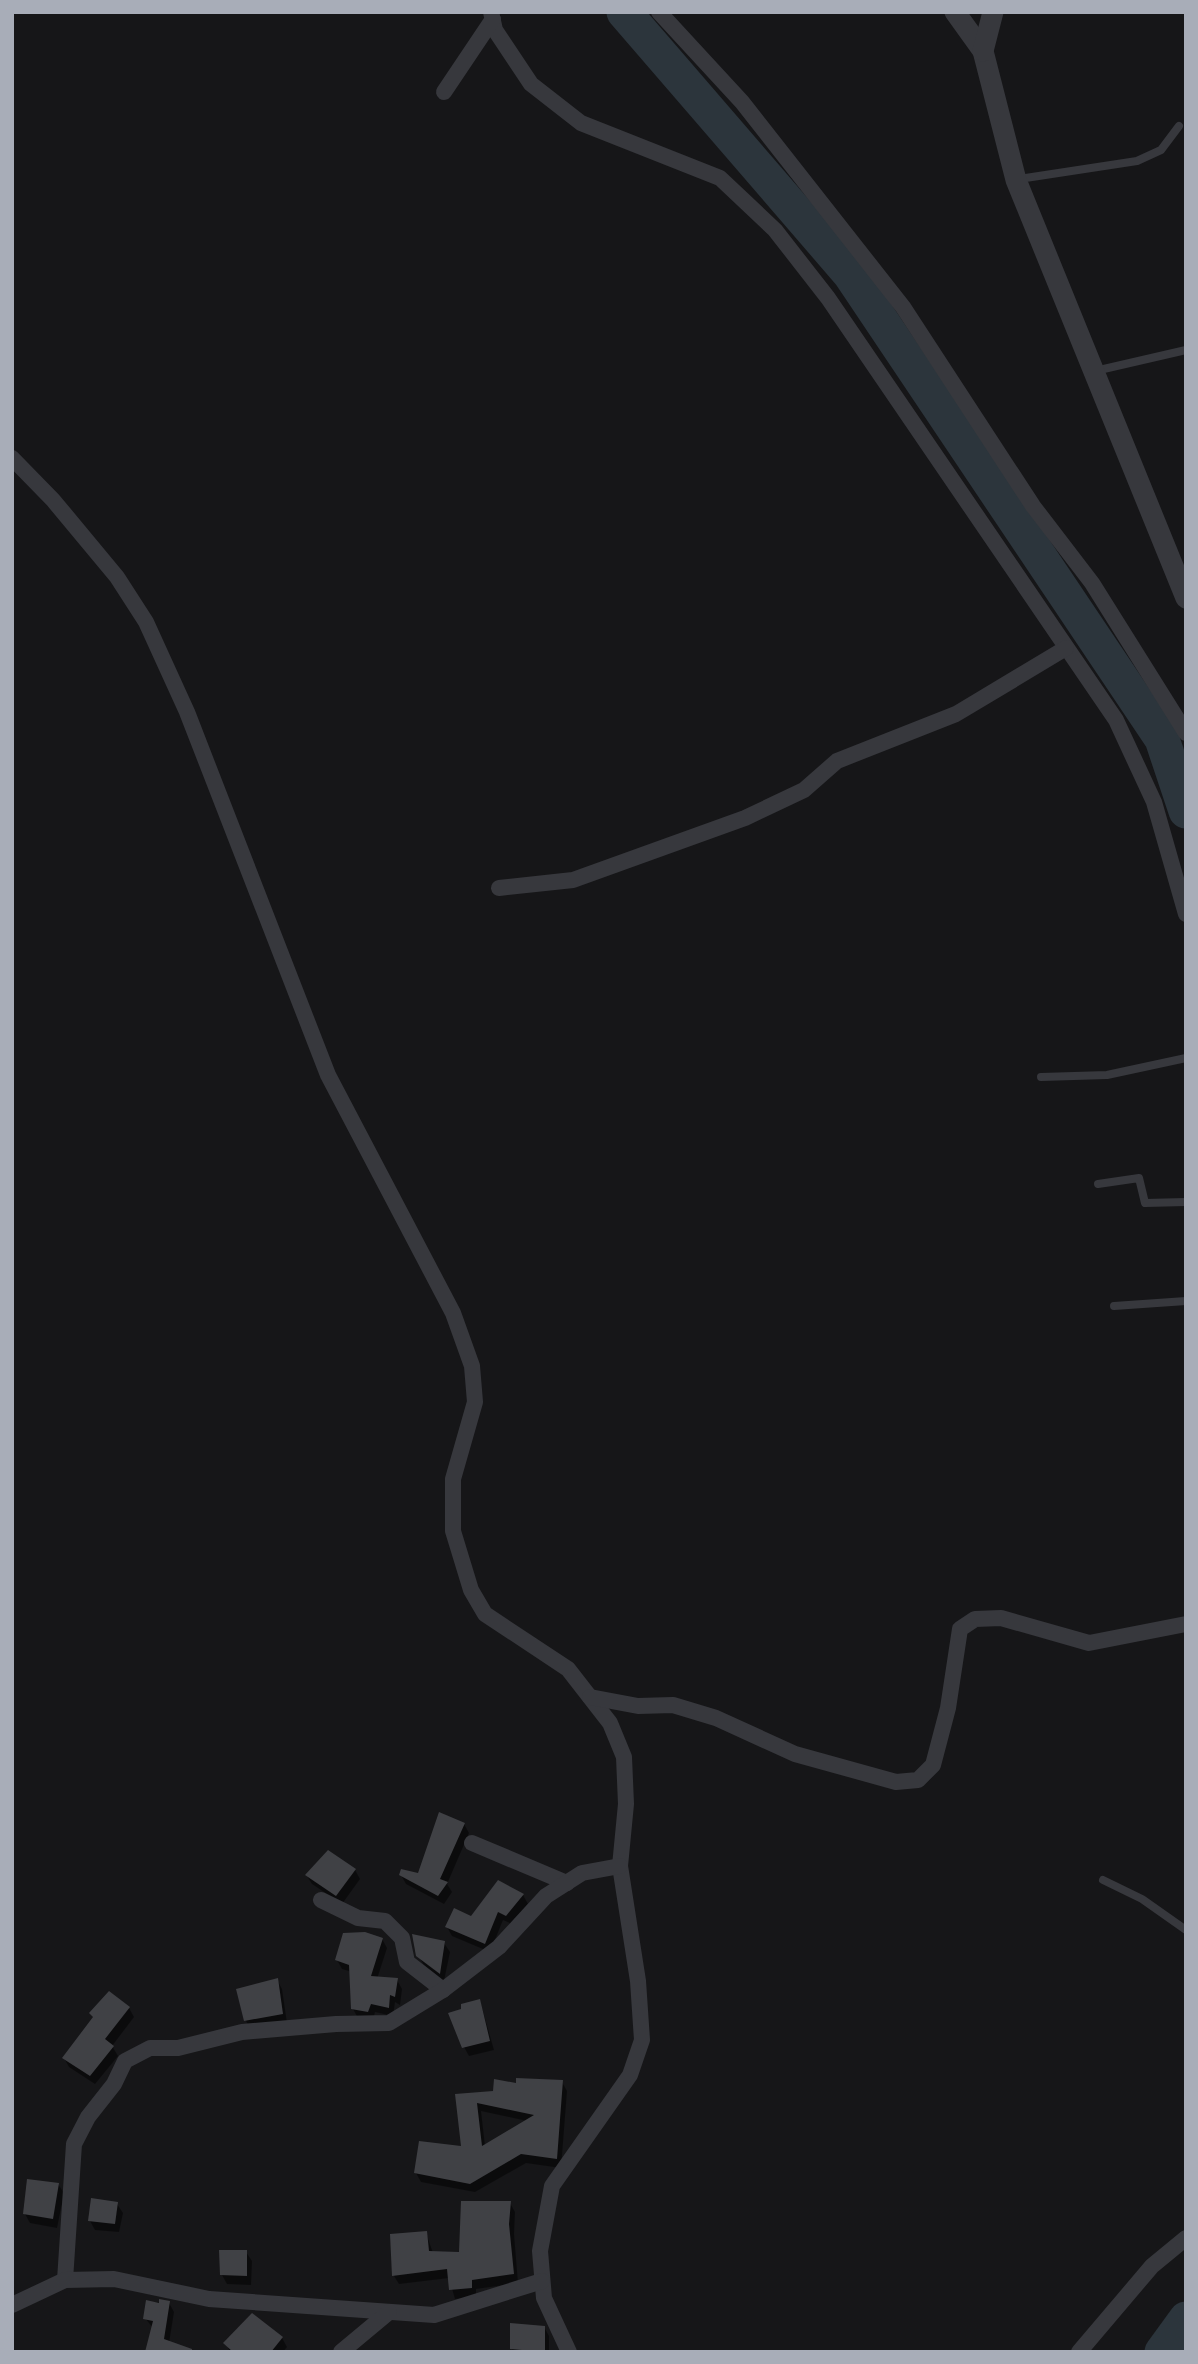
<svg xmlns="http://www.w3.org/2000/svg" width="1198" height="2364" font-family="'Exo 2',sans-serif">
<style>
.shadow{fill:#0007;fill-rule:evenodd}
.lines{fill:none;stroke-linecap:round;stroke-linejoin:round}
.river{stroke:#2c353c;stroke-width:35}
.building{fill:#404145;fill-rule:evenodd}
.service{stroke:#37383d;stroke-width:8}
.minor{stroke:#37383d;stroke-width:16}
.tertiary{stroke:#37383d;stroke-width:21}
</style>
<rect width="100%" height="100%" fill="#161618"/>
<g class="shadow">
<path d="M 464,1824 L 469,1833 L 447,1884 L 452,1892 L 444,1904 L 406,1884 L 401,1875 L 419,1875 Z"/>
<path d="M 355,1870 L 360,1879 L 342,1904 L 312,1884 L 307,1876 Z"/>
<path d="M 523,1895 L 528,1904 L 512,1924 L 503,1920 L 490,1952 L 452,1936 L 447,1927 Z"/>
<path d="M 382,1939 L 387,1948 L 377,1979 L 397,1980 L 402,1989 L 400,2005 L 395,2002 L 393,2016 L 375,2012 L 373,2020 L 358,2018 L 353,2009 L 352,1972 L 342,1969 L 337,1960 Z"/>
<path d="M 444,1943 L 450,1952 L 444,1981 L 424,1965 L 418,1955 Z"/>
<path d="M 277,1980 L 282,1989 L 287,2023 L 251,2030 L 246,2021 Z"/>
<path d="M 480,2001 L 494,2050 L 469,2056 L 464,2047 Z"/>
<path d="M 129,2008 L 134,2017 L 112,2046 L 118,2056 L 95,2084 L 69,2067 L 64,2058 Z"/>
<path d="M 562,2082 L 567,2091 L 561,2168 L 526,2163 L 475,2192 L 421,2182 L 416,2173 L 463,2148 L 457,2095 L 494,2093 L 517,2085 ZM 481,2111 L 527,2121 L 485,2146 Z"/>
<path d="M 58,2184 L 64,2193 L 57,2228 L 30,2223 L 25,2214 Z"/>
<path d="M 510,2203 L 515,2212 L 514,2234 L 518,2283 L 476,2289 L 476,2297 L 455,2299 L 449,2278 L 399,2284 L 394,2276 L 426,2233 L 433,2253 L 461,2254 Z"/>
<path d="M 117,2204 L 123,2213 L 119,2232 L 95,2230 L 90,2221 Z"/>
<path d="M 246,2252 L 252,2261 L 251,2285 L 227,2284 L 222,2275 Z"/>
<path d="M 147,2302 L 169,2303 L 174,2312 L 169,2343 L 147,2352 L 153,2328 L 145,2318 Z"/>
<path d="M 252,2316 L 282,2338 L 287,2347 L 283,2352 L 230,2352 L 226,2343 Z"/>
<path d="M 544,2327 L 549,2336 L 549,2352 L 513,2352 L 512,2349 Z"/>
</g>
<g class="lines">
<g class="river">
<path d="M 624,12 L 850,274 L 1162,739 L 1186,811"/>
<path d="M 1162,2352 L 1186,2319"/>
</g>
</g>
<g class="building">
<path d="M 439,1812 L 465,1823 L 440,1879 L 448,1882 L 438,1896 L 399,1875 L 401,1869 L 418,1873 Z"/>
<path d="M 328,1850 L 356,1869 L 336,1896 L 305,1875 Z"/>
<path d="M 498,1880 L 524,1894 L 506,1916 L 498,1912 L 485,1944 L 445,1927 L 454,1908 L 471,1916 Z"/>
<path d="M 365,1932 L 383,1938 L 371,1976 L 398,1978 L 395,1997 L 390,1995 L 389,2008 L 371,2004 L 368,2012 L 351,2009 L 349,1965 L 335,1960 L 343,1933 Z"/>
<path d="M 412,1934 L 445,1941 L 440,1974 L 416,1956 Z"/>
<path d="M 278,1978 L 283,2014 L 244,2021 L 236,1989 Z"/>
<path d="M 109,1991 L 130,2007 L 105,2039 L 114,2046 L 90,2076 L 62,2058 L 93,2017 L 89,2013 Z"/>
<path d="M 480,1999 L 490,2041 L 462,2048 L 448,2013 L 461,2009 L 461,2004 Z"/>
<path d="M 516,2078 L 563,2080 L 557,2159 L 521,2154 L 470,2184 L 414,2173 L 419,2141 L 461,2146 L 455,2094 L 493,2091 L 494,2079 L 516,2083 ZM 477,2103 L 534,2115 L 482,2146 Z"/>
<path d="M 27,2179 L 59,2183 L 53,2219 L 23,2214 Z"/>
<path d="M 91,2198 L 118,2202 L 115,2224 L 88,2221 Z"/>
<path d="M 461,2201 L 511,2201 L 509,2224 L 514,2274 L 472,2280 L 472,2288 L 449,2290 L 447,2269 L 392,2276 L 390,2234 L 427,2231 L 429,2251 L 459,2252 Z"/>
<path d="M 219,2250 L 247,2250 L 247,2276 L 220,2275 Z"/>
<path d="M 159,2299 L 170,2301 L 164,2339 L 192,2349 L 192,2352 L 145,2352 L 153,2321 L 143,2319 L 146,2300 L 159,2303 Z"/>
<path d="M 252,2313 L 283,2337 L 271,2352 L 233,2352 L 223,2343 Z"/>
<path d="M 510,2323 L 545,2326 L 545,2352 L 510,2349 Z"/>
</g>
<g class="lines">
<g class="service">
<path d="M 1019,179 L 1137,161 L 1161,150 L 1179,126"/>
<path d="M 1095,371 L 1186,350"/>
<path d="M 1041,1077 L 1107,1075 L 1186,1058"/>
<path d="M 1098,1184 L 1139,1178 L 1145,1203 L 1186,1202"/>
<path d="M 1114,1306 L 1186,1301"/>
<path d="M 1103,1880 L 1142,1899 L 1186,1930"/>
</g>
<g class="minor">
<path d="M 491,12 L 495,30 L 531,84 L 581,123 L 720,178 L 775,230 L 828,298 L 1116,720 L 1154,802 L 1186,914"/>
<path d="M 659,12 L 742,102 L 903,307 L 1033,506 L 1092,583 L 1186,733"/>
<path d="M 444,92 L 493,19"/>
<path d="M 12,458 L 53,500 L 117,577 L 146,622 L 187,712 L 328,1075 L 453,1313 L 472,1366 L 475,1402 L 453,1479 L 453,1531 L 471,1590 L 485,1614 L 568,1669 L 610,1723 L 624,1757 L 626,1804 L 620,1866 L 638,1981 L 642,2040 L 630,2075 L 552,2186 L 540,2251 L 544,2298 L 569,2352"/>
<path d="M 499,888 L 573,880 L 745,818 L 804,790 L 837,761 L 956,714 L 1066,648"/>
<path d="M 590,1697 L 638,1706 L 673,1705 L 716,1718 L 795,1754 L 896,1782 L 918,1780 L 933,1765 L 948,1708 L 960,1629 L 975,1619 L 1001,1618 L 1089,1643 L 1186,1624"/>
<path d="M 472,1843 L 567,1883"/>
<path d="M 321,1900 L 358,1918 L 385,1921 L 402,1938 L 407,1962 L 443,1990"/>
<path d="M 65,2280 L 74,2144 L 88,2117 L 114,2084 L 125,2061 L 150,2048 L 178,2048 L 242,2032 L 336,2024 L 389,2023 L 443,1990 L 499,1947 L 546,1896 L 582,1873 L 620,1866"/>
<path d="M 12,2305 L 65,2280 L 114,2279 L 209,2299 L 434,2315 L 542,2281"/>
<path d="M 341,2352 L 389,2312"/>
<path d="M 1079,2352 L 1152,2266 L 1186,2238"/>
</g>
<g class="tertiary">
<path d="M 955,12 L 983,51 L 1016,180 L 1186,598"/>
<path d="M 983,51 L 993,12"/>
</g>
</g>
<rect width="1198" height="2364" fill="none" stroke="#a8adb8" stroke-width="28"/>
</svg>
